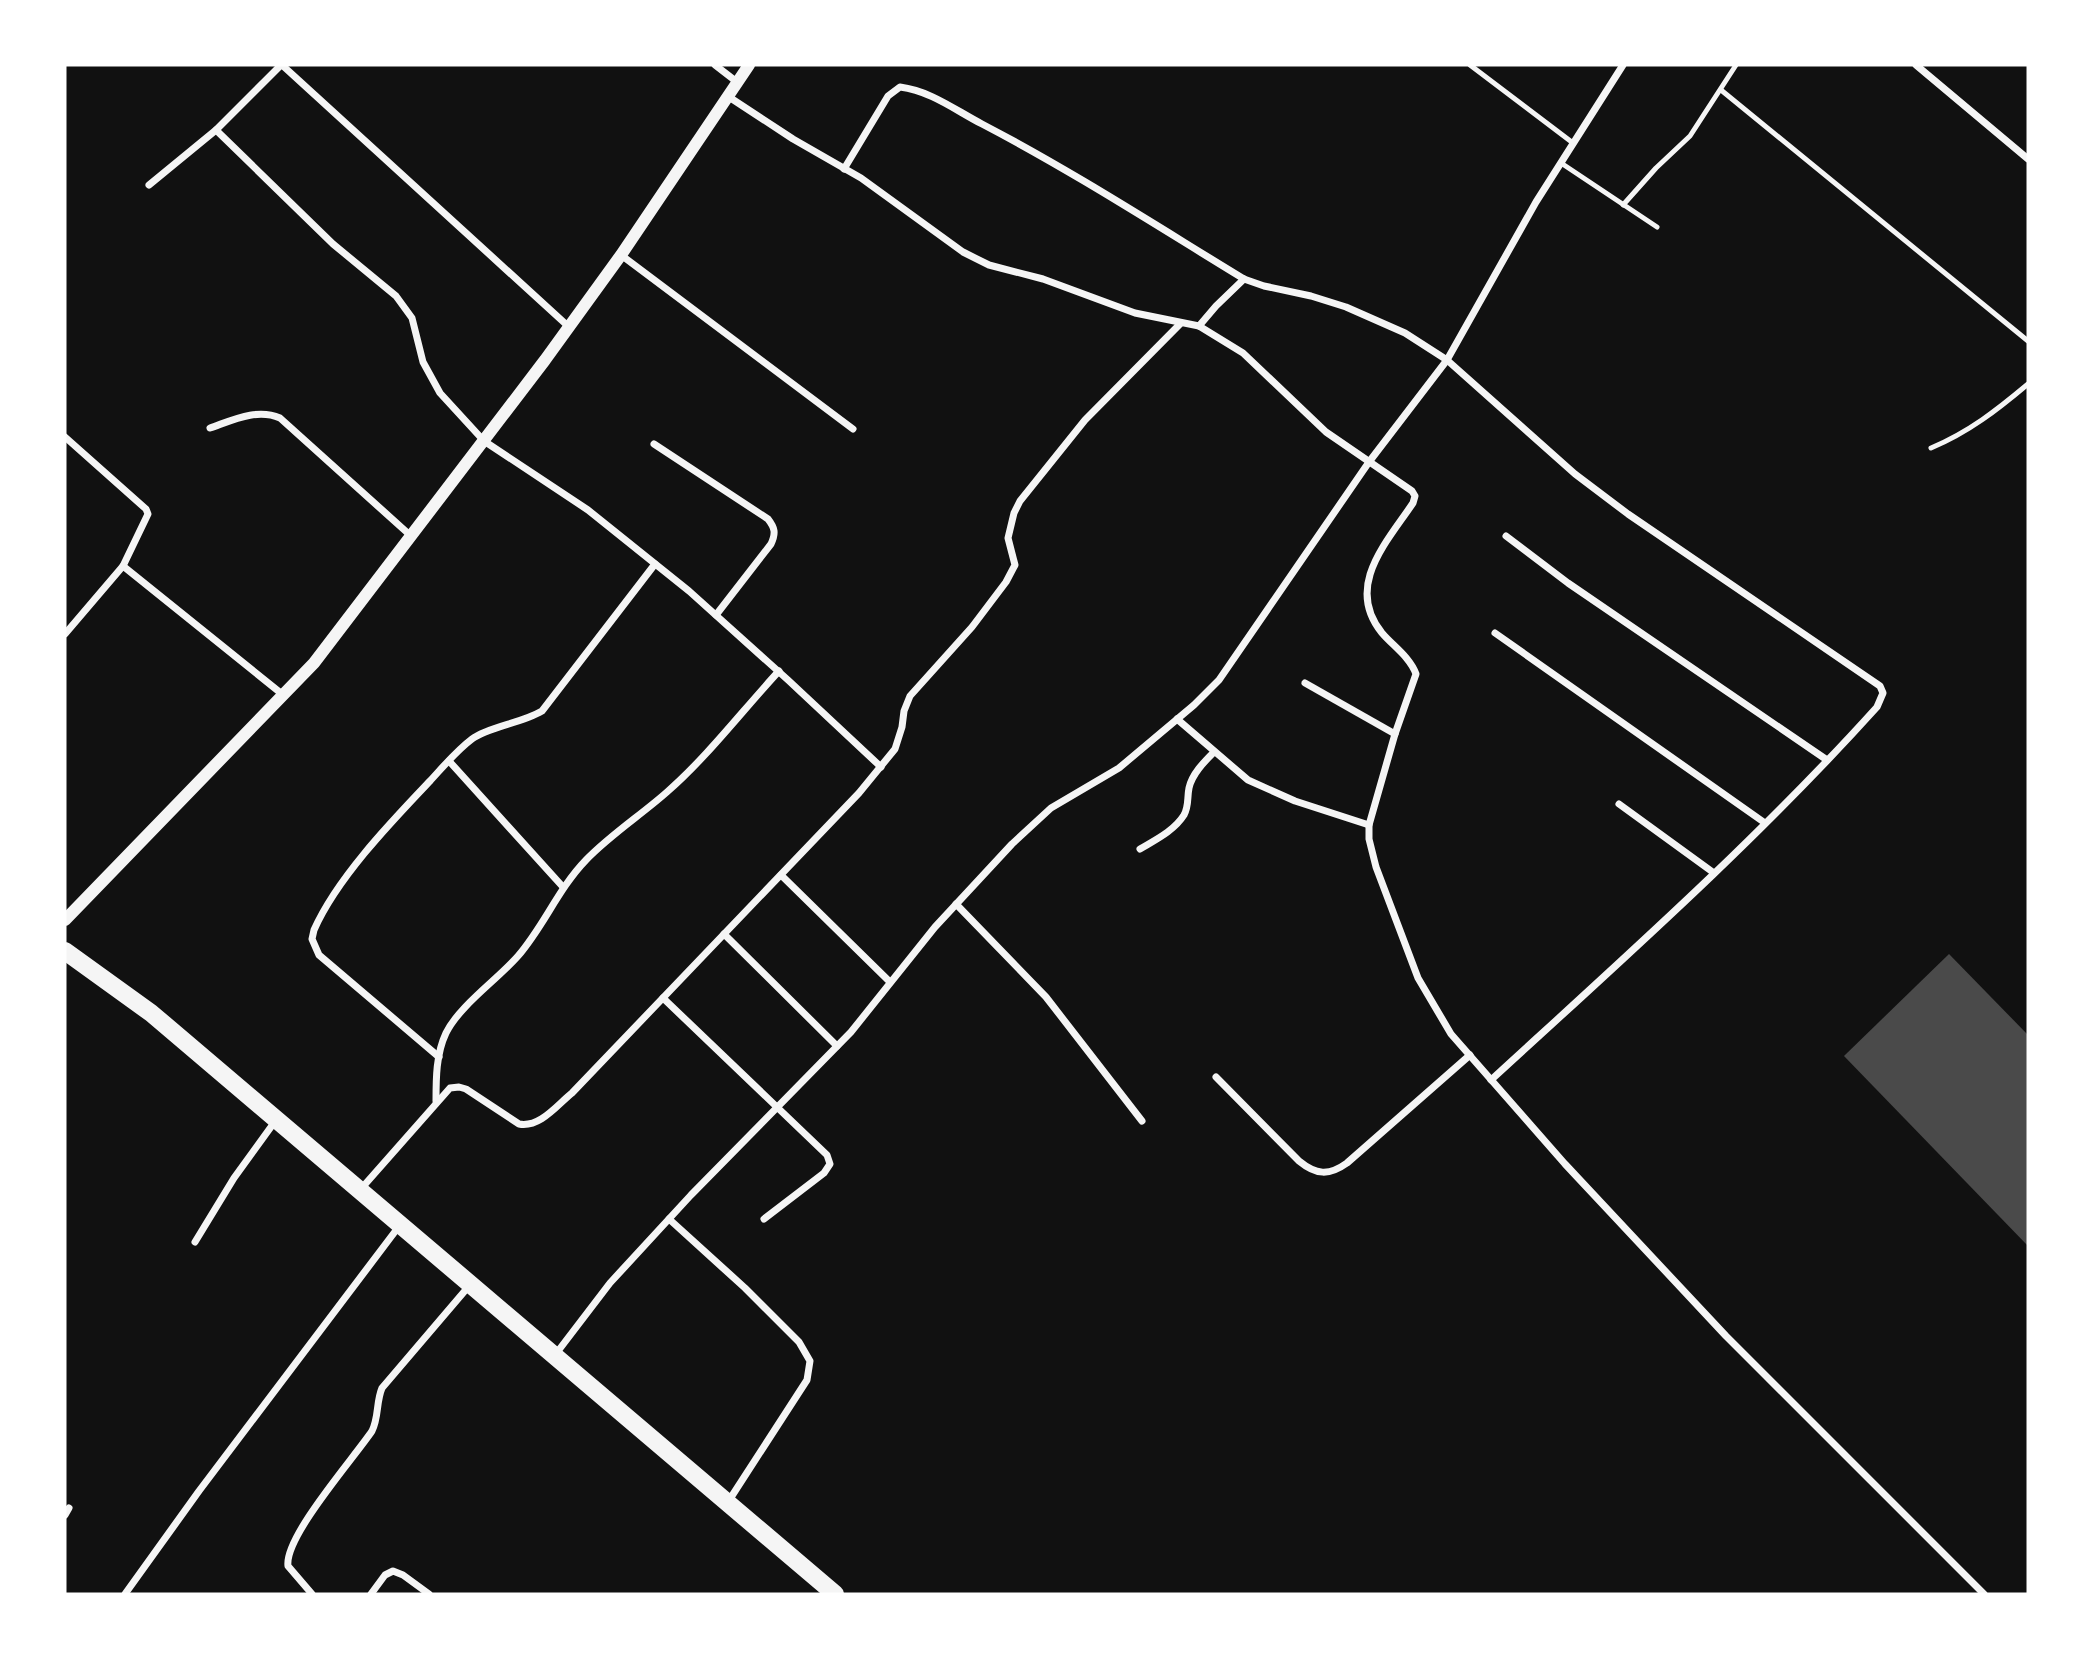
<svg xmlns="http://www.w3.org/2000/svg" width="2093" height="1659" font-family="'Work Sans',sans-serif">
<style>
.building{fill:#4a4a4a}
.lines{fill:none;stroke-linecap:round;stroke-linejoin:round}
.service{stroke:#f5f5f5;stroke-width:5}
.minor{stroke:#f5f5f5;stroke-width:7}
.tertiary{stroke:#f5f5f5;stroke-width:12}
.primary{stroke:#f5f5f5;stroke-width:18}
</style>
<rect width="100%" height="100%" fill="#111"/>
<path class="building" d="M 1949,954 L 2028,1035 L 2028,1246 L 1844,1056 Z"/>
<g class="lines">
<g class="service">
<path d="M 1470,65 L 1573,143"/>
<path d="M 1721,90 L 2028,341"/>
<path d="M 1561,163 L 1657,227"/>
<path d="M 1623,205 L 1656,168 L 1690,136 L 1736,65"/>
<path d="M 1931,448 C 1969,432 1997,410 2028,384"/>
</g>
<g class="minor">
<path d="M 282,65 L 569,327"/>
<path d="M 715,65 L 737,82"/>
<path d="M 1916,65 L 2028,159"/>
<path d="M 729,97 L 793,139 L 861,178 L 963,252 L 989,265 L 1043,279 L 1135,313 L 1199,326 L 1243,353 L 1326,432 L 1412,491 L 1415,496 L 1413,503 C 1387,542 1344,586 1382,633 C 1393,646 1410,657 1416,674 L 1395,734 L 1369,825 L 1369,839 L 1376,867 L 1418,978 L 1451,1034 L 1565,1164 L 1726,1336 L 1984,1594"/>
<path d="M 216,130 L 333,244 L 396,296 L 412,318 L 423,362 L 440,393 L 484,441 L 588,510 L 689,591 L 788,680 L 881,767"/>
<path d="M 844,169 L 888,96 L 900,87 C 931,91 955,110 982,124 C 1072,171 1157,226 1244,279 L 1264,286 L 1311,296 L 1346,307 L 1405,333 L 1447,360 L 1575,474 L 1628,514 L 1880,686 L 1883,693 L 1877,707 C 1757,840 1623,959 1491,1080"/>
<path d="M 149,185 L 216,130 L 281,65"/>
<path d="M 621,255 L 853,429"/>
<path d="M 1199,326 L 1216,306 L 1244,279"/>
<path d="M 210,428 C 233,420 257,408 280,418 L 411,536"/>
<path d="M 65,437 L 146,509 L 148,514 L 123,566 L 65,634"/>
<path d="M 654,444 L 768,519 C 775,528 776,533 771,544 L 716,615"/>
<path d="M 1506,536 L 1568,583 L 1827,760"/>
<path d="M 123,566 L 282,694"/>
<path d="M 1495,633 L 1765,823"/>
<path d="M 1305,683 L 1395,734"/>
<path d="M 1177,719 L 1248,780 L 1295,801 L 1369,825"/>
<path d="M 449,761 L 563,887"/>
<path d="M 1619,804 L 1714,873"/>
<path d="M 1140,849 C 1155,840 1174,831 1184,815 C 1189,806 1187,798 1189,788 C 1192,774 1204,762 1214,752"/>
<path d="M 781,875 L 890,982"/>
<path d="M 956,904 L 1046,997 L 1142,1121"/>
<path d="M 724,934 L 837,1046"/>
<path d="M 663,998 L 827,1155 L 830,1164 L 824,1173 L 764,1219"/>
<path d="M 439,1057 L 319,955 L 312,939 L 314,930 C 337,878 391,822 430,781 C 443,767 456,751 472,739 C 488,727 522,723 542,711 L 655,564"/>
<path d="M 1216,1077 L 1299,1161 C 1316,1175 1329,1176 1347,1163 L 1470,1055"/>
<path d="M 436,1101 C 436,1079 436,1054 446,1033 C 460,1005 497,980 518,956 C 544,926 558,889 586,860 C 610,835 641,815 667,792 C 708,756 742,711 779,671"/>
<path d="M 360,1190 L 450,1088 L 459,1087 L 466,1089 L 519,1124 C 540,1128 557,1105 572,1093 L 859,793 L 895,749 L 902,727 L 904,711 L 910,696 L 972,627 L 1006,582 L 1015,565 L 1008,538 L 1014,513 L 1020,501 L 1085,420 L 1181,323"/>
<path d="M 669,1219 L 745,1288 L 799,1342 L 810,1361 L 807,1380 L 728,1502"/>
<path d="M 195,1242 L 234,1178 L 276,1120"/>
<path d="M 555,1355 L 610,1283 L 691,1195 L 851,1032 L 935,927 L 1012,844 L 1051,808 L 1119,768 L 1194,705 L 1219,680 L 1369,462 L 1447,360 L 1536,202 L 1623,65"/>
<path d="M 65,1515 L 69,1508"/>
<path d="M 125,1594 L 199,1491 L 400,1225"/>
<path d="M 312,1594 L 288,1566 C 284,1537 354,1458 372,1431 C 379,1417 376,1402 382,1388 L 469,1286"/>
<path d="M 371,1594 L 385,1575 L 393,1571 L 403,1575 L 429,1594"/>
</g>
<path class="tertiary" d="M 65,920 L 314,663 L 545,360 L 621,255 L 749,65"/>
<path class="primary" d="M 65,951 L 151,1013 L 835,1594"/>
</g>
<rect width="2093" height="1659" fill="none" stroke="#ffffff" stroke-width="133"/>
</svg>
